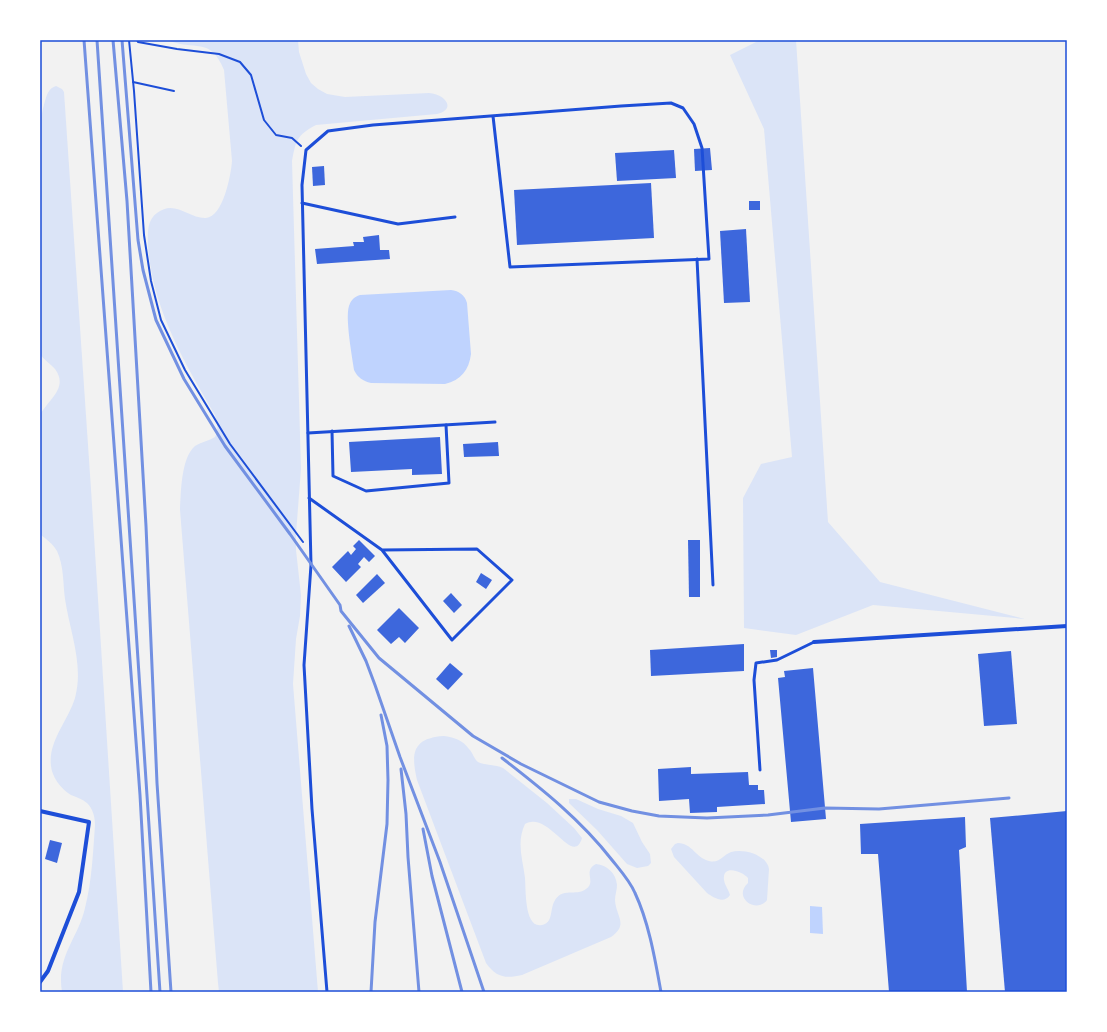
<svg xmlns="http://www.w3.org/2000/svg" width="1107" height="1032" font-family="Lora,serif">
<style>
.green{fill:#dbe4f7}
.water{fill:#bfd3fe}
.building{fill:#3d67dc}
.lines{fill:none;stroke-linecap:round;stroke-linejoin:round}
.path{stroke:#1d4ed8;stroke-width:2}
.service{stroke:#1d4ed8;stroke-width:3}
.minor{stroke:#1d4ed8;stroke-width:4}
.rail{stroke:#7290e2;stroke-width:3}
.neatline{fill:none;stroke:#1d4ed8;stroke-width:1.5}
</style>
<rect width="100%" height="100%" fill="#f2f2f2"/>
<g class="green">
<path d="M 168,40 L 298,40 L 299,52 L 306,74 L 311,83 L 318,89 L 327,94 L 345,97 L 429,93 C 445,94 457,109 437,114 L 316,125 C 297,135 296,140 292,161 L 301,469 L 296,534 L 296,550 L 301,595 L 300,616 L 296,639 L 293,684 L 318,992 L 219,992 L 218,983 L 180,510 C 181,492 181,458 195,446 C 201,442 209,441 215,437 C 219,429 217,423 215,415 C 184,362 153,309 148,247 C 148,235 146,221 157,213 C 175,199 189,219 206,218 C 223,217 231,175 232,161 L 224,70 C 210,35 194,52 168,40 Z"/>
<path d="M 760,40 L 796,40 L 828,522 L 880,582 L 1025,619 L 873,605 L 796,635 L 744,628 L 743,498 L 761,464 L 792,457 L 764,129 L 730,55 Z"/>
<path d="M 56,86 L 62,89 L 64,92 L 91,489 L 123,992 L 62,992 C 56,956 78,939 85,908 C 92,881 93,852 95,825 C 95,817 93,809 87,803 C 82,799 76,797 71,795 C 61,789 52,777 51,766 C 48,741 68,721 75,698 C 84,665 70,632 65,599 C 63,584 64,566 57,551 C 53,544 46,539 40,534 L 40,415 C 48,400 69,388 55,369 C 51,364 44,360 40,354 L 40,160 C 43,151 40,142 40,132 C 40,121 42,111 45,101 C 47,94 49,88 56,86 Z"/>
<path d="M 444,736 C 453,737 463,740 469,749 C 473,753 474,759 478,762 C 486,766 495,764 503,768 L 547,803 L 574,828 L 582,838 C 573,868 549,810 525,824 C 516,843 523,860 525,878 C 526,889 524,929 542,925 C 553,923 550,910 554,902 C 562,886 576,897 586,889 C 597,882 582,871 596,864 C 607,865 616,873 617,885 C 617,890 615,895 615,900 C 616,917 629,924 611,937 L 522,975 C 505,979 496,977 486,963 L 417,780 C 411,754 412,738 444,736 Z"/>
<path d="M 569,799 L 576,799 L 598,809 L 621,816 L 633,823 L 642,842 L 650,854 L 651,863 L 648,866 L 637,868 L 627,864 L 597,830 L 569,803 Z"/>
<path d="M 678,843 C 692,843 696,858 709,861 C 719,864 723,855 731,852 C 744,848 767,855 769,869 L 767,900 C 757,914 732,898 748,883 L 748,878 C 742,871 722,864 724,880 C 725,886 729,890 730,895 C 724,904 714,898 707,893 L 674,857 L 671,849 L 675,844 Z"/>
</g>
<g class="water">
<path d="M 451,290 C 459,291 465,295 467,303 L 471,354 C 469,370 461,380 445,384 L 371,383 C 363,381 358,378 354,370 C 352,356 345,318 349,306 C 351,300 354,297 360,295 Z"/>
<path d="M 810,906 L 822,907 L 823,934 L 810,933 Z"/>
</g>
<g class="building">
<path d="M 710,148 L 712,170 L 695,171 L 694,149 Z"/>
<path d="M 674,150 L 676,178 L 617,181 L 615,153 Z"/>
<path d="M 324,166 L 325,185 L 313,186 L 312,167 Z"/>
<path d="M 651,183 L 654,238 L 517,245 L 514,190 Z"/>
<rect x="749" y="201" width="11" height="9"/>
<path d="M 746,229 L 750,302 L 724,303 L 720,231 Z"/>
<path d="M 379,235 L 380,250 L 389,250 L 390,259 L 317,264 L 315,249 L 354,246 L 353,242 L 364,242 L 363,237 Z"/>
<path d="M 440,437 L 442,474 L 412,475 L 412,469 L 351,472 L 349,442 Z"/>
<path d="M 498,442 L 499,456 L 464,457 L 463,444 Z"/>
<path d="M 359,540 L 375,556 L 369,562 L 364,557 L 358,564 L 361,567 L 346,582 L 332,567 L 348,551 L 351,555 L 356,549 L 353,546 Z"/>
<path d="M 688,540 L 700,540 L 700,597 L 689,597 Z"/>
<path d="M 481,573 L 492,580 L 486,589 L 476,582 Z"/>
<path d="M 377,574 L 385,583 L 363,603 L 356,595 Z"/>
<path d="M 451,593 L 462,605 L 454,613 L 443,601 Z"/>
<path d="M 399,608 L 419,628 L 405,643 L 399,637 L 391,644 L 377,630 Z"/>
<path d="M 744,644 L 744,671 L 651,676 L 650,650 Z"/>
<path d="M 770,650 L 777,650 L 777,657 L 771,658 Z"/>
<path d="M 1011,651 L 1017,724 L 984,726 L 978,654 Z"/>
<path d="M 450,663 L 463,674 L 448,690 L 436,679 Z"/>
<path d="M 813,668 L 826,819 L 791,822 L 778,678 L 785,677 L 784,671 Z"/>
<path d="M 691,767 L 691,774 L 748,772 L 749,785 L 758,785 L 758,790 L 764,790 L 765,804 L 717,807 L 717,812 L 690,813 L 689,799 L 659,801 L 658,769 Z"/>
<path d="M 1067,811 L 1067,992 L 1005,992 L 990,818 Z"/>
<path d="M 965,817 L 966,847 L 959,850 L 967,992 L 889,992 L 878,854 L 861,854 L 860,824 Z"/>
<path d="M 50,840 L 62,843 L 57,863 L 45,859 Z"/>
</g>
<g class="lines">
<g class="path">
<path d="M 129,40 L 134,91 L 144,235 L 151,281 L 161,320 L 185,370 L 230,444 L 303,542"/>
<path d="M 137,40 L 138,42 L 177,49 L 219,54 L 240,62 L 251,75 L 264,120 L 276,135 L 292,138 L 301,146"/>
<path d="M 133,82 L 174,91"/>
</g>
<g class="service">
<path d="M 302,203 L 398,224 L 455,217"/>
<path d="M 697,259 L 713,585"/>
<path d="M 332,431 L 333,476 L 366,491 L 449,483 L 446,425"/>
<path d="M 308,433 L 495,422"/>
<path d="M 309,498 L 382,550 L 452,640 L 512,580 L 477,549 L 382,550"/>
<path d="M 760,770 L 754,680 L 756,663 L 777,660 L 814,642"/>
<path d="M 327,992 L 312,809 L 304,665 L 311,565 L 302,185 L 306,150 L 328,131 L 373,125 L 621,106 L 671,103 L 683,108 L 694,124 L 702,148 L 709,259 L 510,267 L 493,116"/>
</g>
<g class="minor">
<path d="M 814,642 L 1067,626"/>
<path d="M 40,811 L 89,822 L 79,892 L 48,971 L 40,982"/>
</g>
<g class="rail">
<path d="M 84,40 L 140,795 L 151,992"/>
<path d="M 97,40 L 160,992"/>
<path d="M 113,40 L 127,201 L 146,526 L 157,783 L 171,992"/>
<path d="M 122,40 L 138,240 L 143,270 L 156,320 L 184,379 L 225,446 L 290,534 L 340,605 L 341,611 L 379,658 L 473,736 L 521,764 L 599,802 L 632,811 L 659,816 L 707,818 L 768,815 L 825,808 L 879,809 L 1009,798"/>
<path d="M 349,626 L 366,661 L 375,685 L 400,757 L 440,862 L 484,992"/>
<path d="M 502,758 C 542,789 581,820 612,860 C 620,870 630,881 635,893 C 649,923 655,959 661,992"/>
<path d="M 401,769 L 406,814 L 408,857 L 419,992"/>
<path d="M 423,829 L 432,876 L 462,992"/>
<path d="M 371,992 L 375,922 L 387,824 L 388,780 L 387,746 L 381,715"/>
</g>
</g>
<rect width="1107" height="1032" fill="none" stroke="#ffffff" stroke-width="82"/>
<rect x="41" y="41" width="1025" height="950" class="neatline"/>
</svg>
